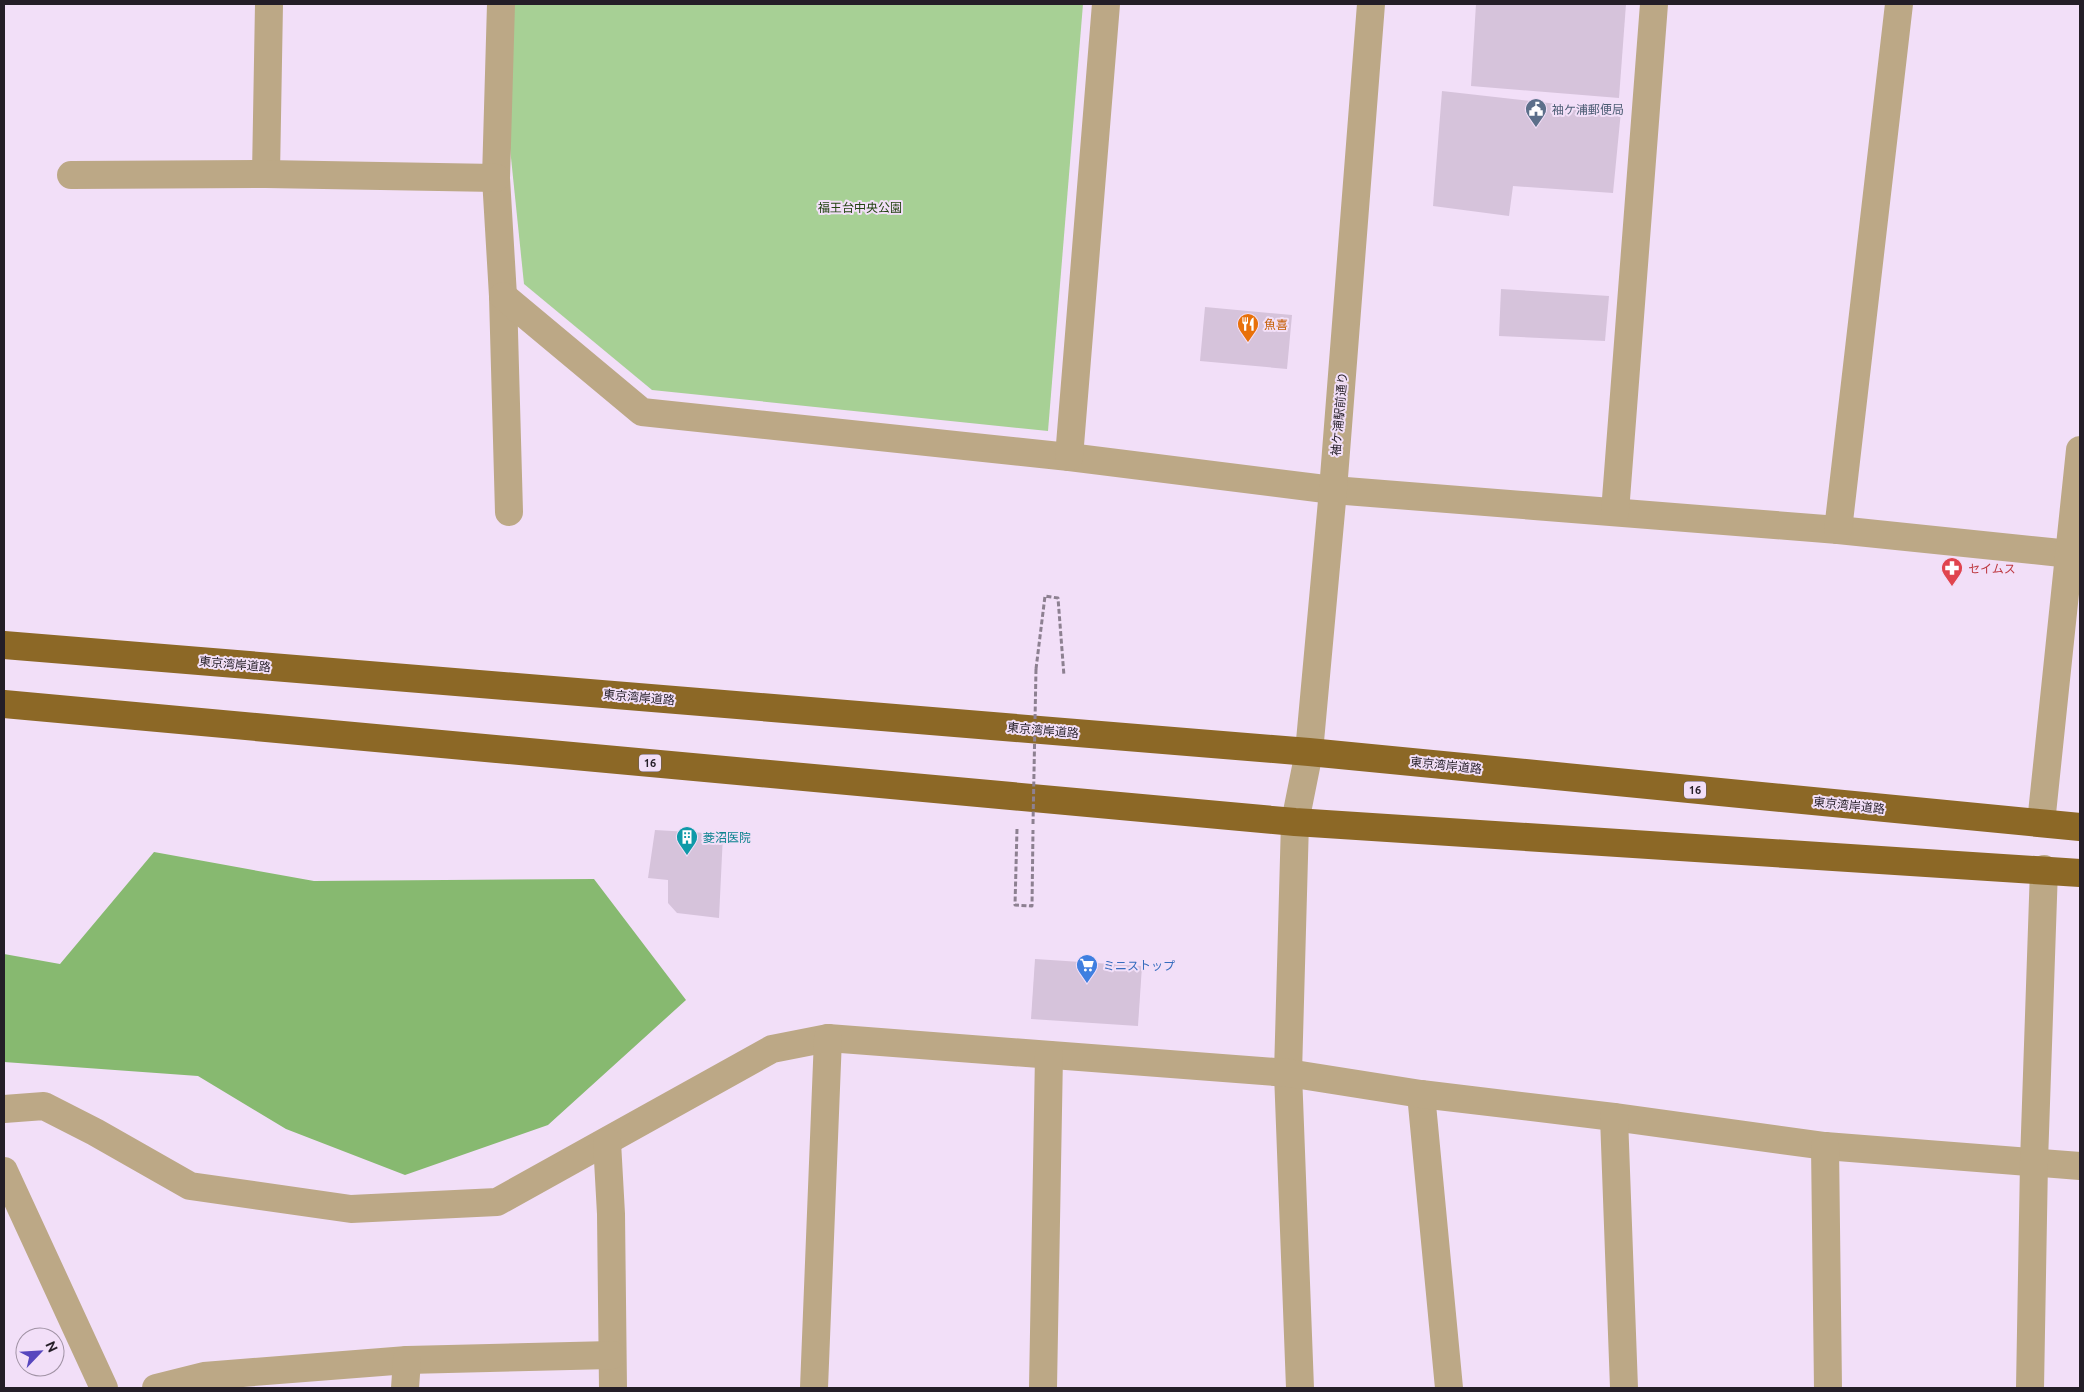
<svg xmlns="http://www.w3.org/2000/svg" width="2084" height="1392" font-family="Ubuntu,'Noto Sans JP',sans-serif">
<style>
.green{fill:#a7d095}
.forest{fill:#87b970}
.building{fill:#d6c3db}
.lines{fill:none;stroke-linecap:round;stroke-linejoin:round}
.path{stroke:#8d8091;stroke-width:3;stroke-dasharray:5 2.5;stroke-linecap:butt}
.minor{stroke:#bca886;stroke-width:28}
.tertiary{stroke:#bca886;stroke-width:28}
.trunk{stroke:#8c6826;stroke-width:28}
.path-bridge{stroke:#8d8091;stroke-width:3;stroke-dasharray:5 2.5;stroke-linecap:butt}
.labels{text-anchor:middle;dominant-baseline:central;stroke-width:4;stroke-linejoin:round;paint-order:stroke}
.shield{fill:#f2dff8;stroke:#625866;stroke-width:1}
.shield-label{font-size:11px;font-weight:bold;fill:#241e27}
.service-label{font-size:12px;fill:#4e5e75;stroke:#f2dff8;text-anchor:start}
.park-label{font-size:12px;fill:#234412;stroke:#f2dff8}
.food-label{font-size:12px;fill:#c56008;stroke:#f2dff8;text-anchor:start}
.street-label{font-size:12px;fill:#241e27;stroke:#f2dff8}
.health-label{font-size:12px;fill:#be3a42;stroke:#f2dff8;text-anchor:start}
.culture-label{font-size:12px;fill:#0d838f;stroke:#f2dff8;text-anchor:start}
.shop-label{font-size:12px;fill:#366cbe;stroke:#f2dff8;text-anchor:start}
</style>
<rect width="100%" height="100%" fill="#f2dff8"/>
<path class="green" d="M 513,4 L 1083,4 L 1048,431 L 652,390 L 524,284 L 510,148 Z"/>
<path class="forest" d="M 154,852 L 314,881 L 594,879 L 686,1000 L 548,1125 L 405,1175 L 286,1129 L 198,1076 L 4,1062 L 4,954 L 60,964 Z"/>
<g class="building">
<path d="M 1476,4 L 1626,4 L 1619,98 L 1471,86 Z"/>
<path d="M 1442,91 L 1621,111 L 1613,193 L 1513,186 L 1509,216 L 1433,206 Z"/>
<path d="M 1501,289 L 1609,296 L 1605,341 L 1499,336 Z"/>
<path d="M 1205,307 L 1292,315 L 1287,369 L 1200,361 Z"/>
<path d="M 655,830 L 723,834 L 719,918 L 677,913 L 668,903 L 668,880 L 648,878 Z"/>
<path d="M 1035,959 L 1142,966 L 1138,1026 L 1031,1019 Z"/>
</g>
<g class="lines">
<g class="path">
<path d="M 1036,669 L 1045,596 L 1058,598 L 1064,676"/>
<path d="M 1017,829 L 1015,905 L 1032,906 L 1033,830"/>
</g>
<g class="minor">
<path d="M 501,4 L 496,178 L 503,296 L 509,512"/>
<path d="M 266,174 L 269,4"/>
<path d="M 71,175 L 266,174 L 496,178"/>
<path d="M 503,296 L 642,412 L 1069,457 L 1333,490 L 1838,530 L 2080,555"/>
<path d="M 1069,457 L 1106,4"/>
<path d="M 1615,512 L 1654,4"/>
<path d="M 1838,530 L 1899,4"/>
<path d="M 1295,822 L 1288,1073 L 1300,1388"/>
<path d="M 2041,823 L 2080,450"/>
<path d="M 1421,1094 L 1449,1388"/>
<path d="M 4,1109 L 44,1106 L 95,1132 L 190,1186 L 351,1209 L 497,1202 L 772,1049 L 828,1038 L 1288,1073 L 1421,1094 L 1614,1117 L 1825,1146 L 2080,1166"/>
<path d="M 1614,1117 L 1624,1388"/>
<path d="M 607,1142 L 611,1214 L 613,1388"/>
<path d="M 1825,1146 L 1828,1388"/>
<path d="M 4,1171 L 104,1388"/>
<path d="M 156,1388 L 204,1376 L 407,1360 L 612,1355"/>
<path d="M 405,1388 L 407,1360"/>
<path d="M 814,1388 L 828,1038"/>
<path d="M 1043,1388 L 1049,1055"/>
<path d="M 2030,1388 L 2034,1162 L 2044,869"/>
</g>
<path class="tertiary" d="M 1295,822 L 1309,752 L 1333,490 L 1371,4"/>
<g class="trunk">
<path d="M 4,645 L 1309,752 L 2080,827"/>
<path d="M 4,704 L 1295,822 L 2080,873"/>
</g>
<path class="path-bridge" d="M 1033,824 L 1036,669"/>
</g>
<defs>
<g id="civic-pin" transform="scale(1.125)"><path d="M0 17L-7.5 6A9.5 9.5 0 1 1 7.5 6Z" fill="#5c6f8a" stroke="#f2dff8"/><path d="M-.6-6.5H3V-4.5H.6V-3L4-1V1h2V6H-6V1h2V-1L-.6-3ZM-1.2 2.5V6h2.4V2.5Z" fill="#fff"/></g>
<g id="restaurant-pin" transform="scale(1.125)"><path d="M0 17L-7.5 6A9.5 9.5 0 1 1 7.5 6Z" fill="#e8710a" stroke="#f2dff8"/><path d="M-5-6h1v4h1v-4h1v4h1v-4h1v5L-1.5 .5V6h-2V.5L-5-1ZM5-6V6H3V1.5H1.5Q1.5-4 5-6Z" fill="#fff"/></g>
<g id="pharmacy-pin" transform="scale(1.125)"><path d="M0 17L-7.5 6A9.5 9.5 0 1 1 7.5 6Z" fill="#e0444e" stroke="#f2dff8"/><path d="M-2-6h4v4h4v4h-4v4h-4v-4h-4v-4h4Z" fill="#fff"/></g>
<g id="building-pin" transform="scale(1.125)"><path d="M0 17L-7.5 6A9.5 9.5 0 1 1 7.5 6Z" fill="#0f9aa8" stroke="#f2dff8"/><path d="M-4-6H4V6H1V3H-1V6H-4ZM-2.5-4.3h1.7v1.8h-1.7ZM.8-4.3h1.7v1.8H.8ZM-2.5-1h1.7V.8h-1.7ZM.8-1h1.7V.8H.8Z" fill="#fff"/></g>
<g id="supermarket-pin" transform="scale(1.125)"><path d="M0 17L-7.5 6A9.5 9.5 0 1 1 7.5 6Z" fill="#3f7fe0" stroke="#f2dff8"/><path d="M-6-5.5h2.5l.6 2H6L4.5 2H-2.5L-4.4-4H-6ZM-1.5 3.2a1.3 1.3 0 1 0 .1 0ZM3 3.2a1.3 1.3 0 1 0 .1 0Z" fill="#fff"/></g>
</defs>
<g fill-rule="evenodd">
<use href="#civic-pin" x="1536" y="109"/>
<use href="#restaurant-pin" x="1248" y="324"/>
<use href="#pharmacy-pin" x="1952" y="568"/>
<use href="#building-pin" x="687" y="837"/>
<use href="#supermarket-pin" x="1087" y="965"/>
</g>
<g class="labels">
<g class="shield">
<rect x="639" y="754.5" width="22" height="17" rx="4"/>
<rect x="1684" y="781.5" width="22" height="17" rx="4"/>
</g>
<g class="shield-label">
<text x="650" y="763">16</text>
<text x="1695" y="790">16</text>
</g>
<g class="service-label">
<text x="1552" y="109">袖ケ浦郵便局</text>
</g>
<g class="park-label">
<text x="860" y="207">福王台中央公園</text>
</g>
<g class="food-label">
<text x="1264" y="324">魚喜</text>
</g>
<g class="street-label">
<text transform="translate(1339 414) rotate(-85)">袖ケ浦駅前通り</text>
<text transform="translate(235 664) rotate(5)">東京湾岸道路</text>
<text transform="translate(639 697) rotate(5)">東京湾岸道路</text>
<text transform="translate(1043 730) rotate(5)">東京湾岸道路</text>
<text transform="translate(1446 765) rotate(6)">東京湾岸道路</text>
<text transform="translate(1849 805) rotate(6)">東京湾岸道路</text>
</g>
<g class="health-label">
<text x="1968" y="568">セイムス</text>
</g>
<g class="culture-label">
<text x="703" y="837">菱沼医院</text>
</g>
<g class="shop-label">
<text x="1103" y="965">ミニストップ</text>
</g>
</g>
<rect width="2084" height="1392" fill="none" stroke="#241e27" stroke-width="10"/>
<g transform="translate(40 1352) rotate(65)"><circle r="24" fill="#f2dff8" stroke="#a092a4"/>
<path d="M0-4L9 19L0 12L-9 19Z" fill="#5746be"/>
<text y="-8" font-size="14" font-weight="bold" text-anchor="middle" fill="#241e27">N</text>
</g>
</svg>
